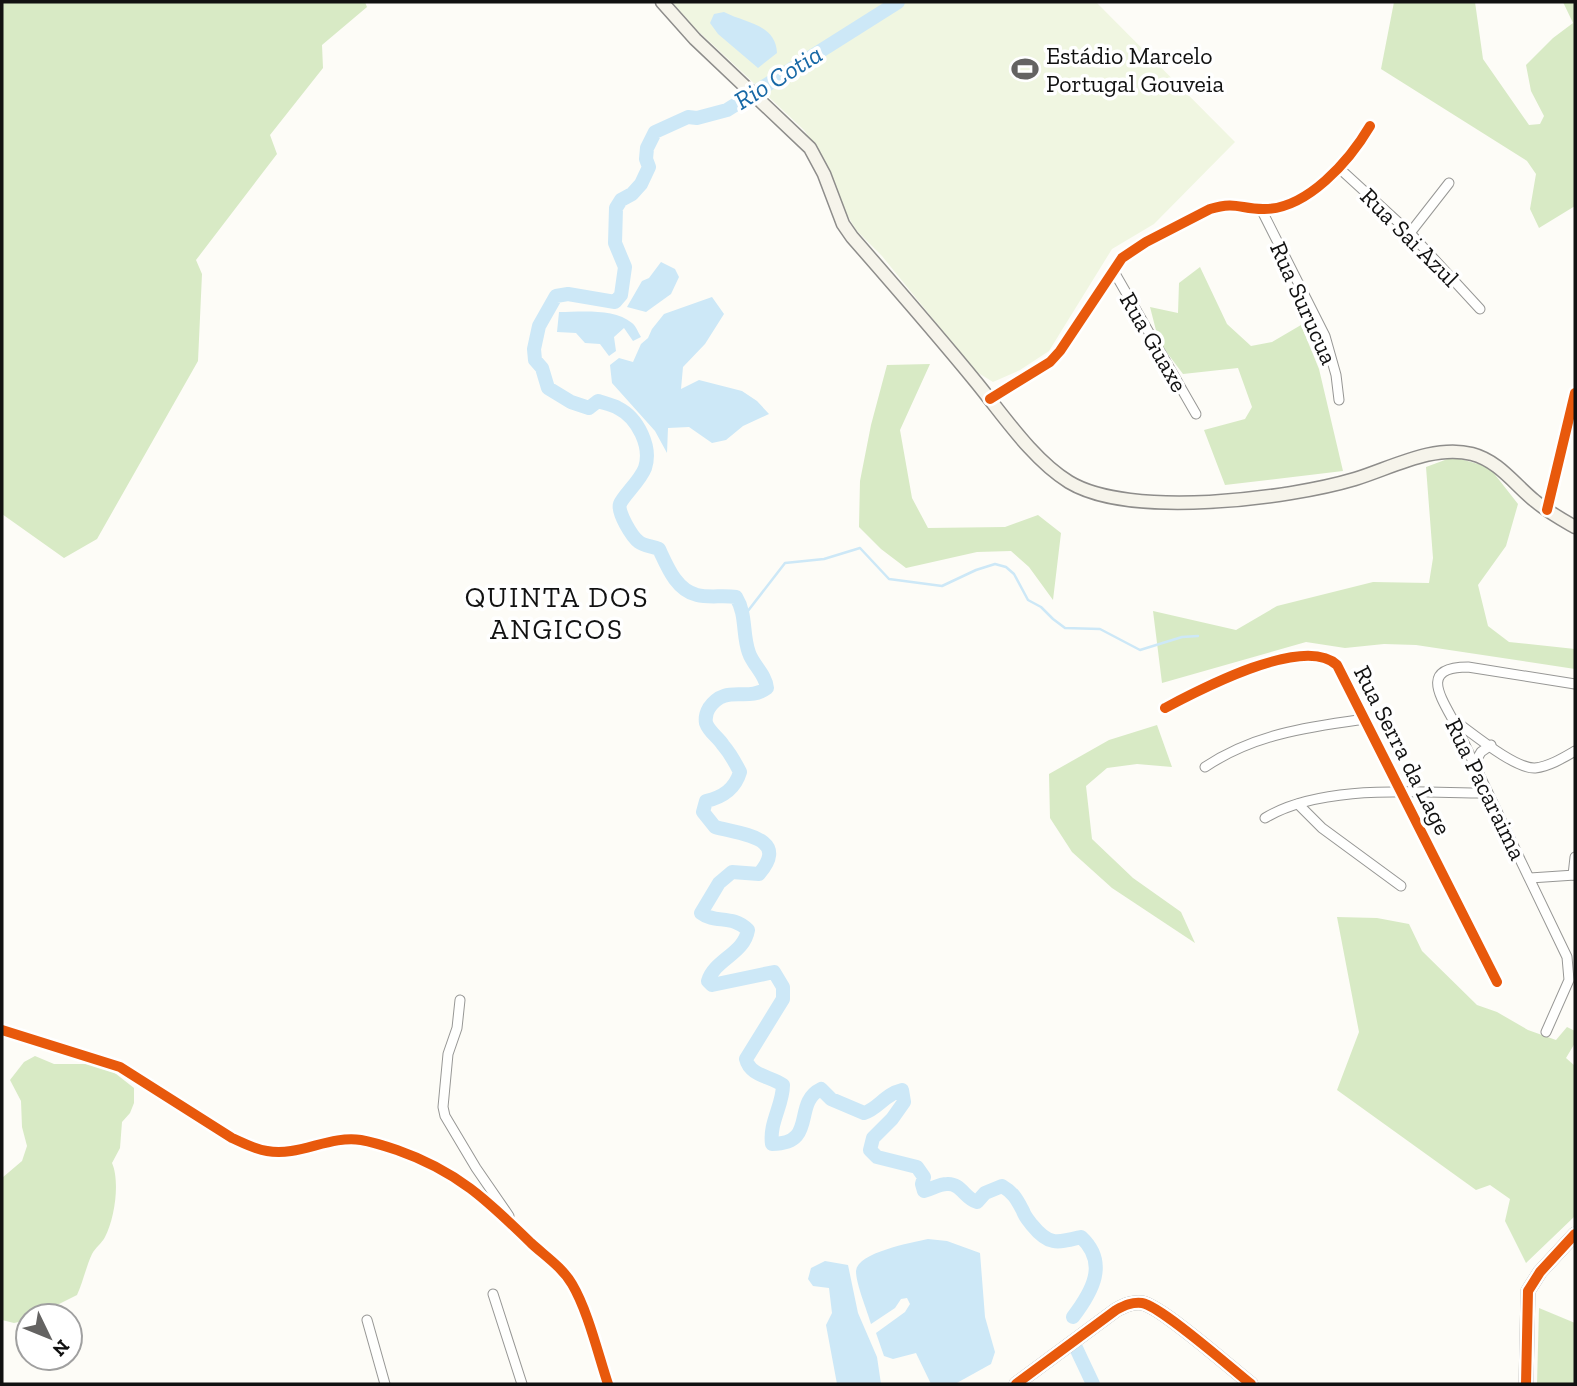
<svg xmlns="http://www.w3.org/2000/svg" width="1577" height="1386" font-family="'Zilla Slab',serif">
<style>
.forest{fill:#d8eac5}
.pitch{fill:#f0f6e1}
.water{fill:#cde8f7}
.lines{fill:none;stroke-linecap:round;stroke-linejoin:round}
.stream{stroke:#cde8f7;stroke-width:2.5}
.river{stroke:#cde8f7;stroke-width:14}
.street-casing{stroke:#979795;stroke-width:11}
.secondary-casing{stroke:#8e8d8b;stroke-width:15}
.street{stroke:#fffffe;stroke-width:9}
.secondary{stroke:#f6f4eb;stroke-width:12}
.cycleway-casing{stroke:#fff;stroke-width:15}
.cycleway{stroke:#e8590c;stroke-width:10}
.labels{text-anchor:middle;dominant-baseline:central;stroke-width:7;stroke-linejoin:round;paint-order:stroke}
.poi-label{font-size:24px;fill:#111;stroke:#fff;text-anchor:start}
.street-label{font-size:24px;fill:#111;stroke:#fff}
.water-label{font-size:26px;font-style:italic;fill:#1768a6;stroke:#fff}
.quarter-label{font-size:28px;letter-spacing:2px;fill:#111;stroke:#fff}
</style>
<rect width="100%" height="100%" fill="#fdfcf7"/>
<g class="forest">
<path d="M 2,2 L 365,2 L 367,7 L 322,45 L 323,68 L 270,135 L 277,154 L 196,260 L 202,274 L 198,361 L 97,539 L 64,558 L 2,514 Z"/>
<path d="M 1394,2 L 1475,2 L 1483,59 L 1529,125 L 1540,124 L 1544,116 L 1531,91 L 1526,65 L 1553,38 L 1573,23 L 1563,2 L 1575,2 L 1575,206 L 1539,228 L 1530,209 L 1536,174 L 1527,161 L 1381,69 Z"/>
<path d="M 1200,267 L 1227,324 L 1251,346 L 1272,342 L 1301,325 L 1319,369 L 1343,471 L 1225,485 L 1204,430 L 1245,419 L 1252,407 L 1238,368 L 1183,374 L 1159,342 L 1150,307 L 1178,313 L 1179,283 Z"/>
<path d="M 930,364 L 900,430 L 912,498 L 928,528 L 1005,527 L 1038,515 L 1061,533 L 1053,600 L 1029,567 L 1011,551 L 977,552 L 906,568 L 881,549 L 859,527 L 860,481 L 871,425 L 887,365 Z"/>
<path d="M 1453,457 L 1489,467 L 1518,504 L 1506,546 L 1478,585 L 1488,626 L 1509,642 L 1575,649 L 1575,669 L 1416,645 L 1384,644 L 1345,648 L 1306,642 L 1162,683 L 1153,611 L 1236,630 L 1277,606 L 1373,582 L 1429,583 L 1433,558 L 1426,467 Z"/>
<path d="M 1157,725 L 1172,767 L 1137,764 L 1107,768 L 1086,786 L 1092,839 L 1133,878 L 1181,912 L 1195,943 L 1112,888 L 1072,852 L 1050,818 L 1049,774 L 1109,740 Z"/>
<path d="M 1337,917 L 1377,918 L 1409,924 L 1422,951 L 1477,1005 L 1497,1012 L 1528,1030 L 1556,1040 L 1567,1027 L 1575,1031 L 1575,1043 L 1566,1058 L 1575,1066 L 1575,1216 L 1526,1263 L 1505,1221 L 1510,1199 L 1490,1185 L 1476,1190 L 1337,1090 L 1359,1032 Z"/>
<path d="M 35,1056 L 54,1064 L 87,1064 L 111,1070 L 134,1088 L 134,1103 L 130,1113 L 122,1122 L 120,1148 L 112,1163 C 120,1181 115,1218 105,1237 C 102,1243 95,1248 92,1254 C 86,1267 83,1282 77,1295 L 35,1316 L 28,1316 L 28,1320 L 14,1323 L 2,1320 L 2,1178 L 22,1161 L 27,1146 L 22,1127 L 21,1101 L 10,1080 L 24,1062 Z"/>
<path d="M 1539,1308 L 1575,1323 L 1575,1384 L 1537,1384 Z"/>
</g>
<path class="pitch" d="M 672,2 L 1096,2 L 1235,142 L 1154,224 L 1112,249 L 1049,351 L 1020,370 L 993,382 L 975,371 L 882,256 L 856,230 L 841,204 L 818,150 L 804,130 L 697,30 Z"/>
<g class="water">
<path d="M 724,12 C 745,23 776,24 777,53 L 758,68 L 718,34 L 710,23 L 714,14 Z"/>
<path d="M 661,262 L 675,269 L 679,277 L 671,294 L 646,312 L 627,307 L 642,281 L 649,278 Z"/>
<path d="M 712,297 L 724,314 L 705,344 L 683,367 L 681,389 L 699,380 L 742,391 L 757,401 L 769,414 L 743,426 L 726,440 L 712,443 L 689,427 L 668,428 L 667,453 L 655,431 L 612,383 L 610,365 L 619,358 L 633,362 L 641,344 L 648,338 L 652,329 L 664,314 Z"/>
<path d="M 559,312 C 581,312 614,308 632,323 C 636,326 638,332 641,337 L 633,341 L 624,328 L 614,337 L 616,351 L 609,356 L 600,344 L 585,343 L 576,333 L 557,332 Z"/>
<path d="M 928,1239 L 947,1241 L 980,1253 L 985,1317 L 995,1352 L 991,1364 L 955,1384 L 931,1384 L 916,1353 L 893,1359 L 884,1356 L 876,1333 L 905,1312 L 910,1304 L 907,1298 L 901,1299 L 895,1308 L 871,1324 C 867,1310 856,1284 856,1271 C 858,1252 911,1243 928,1239 Z"/>
<path d="M 825,1261 L 848,1265 L 858,1313 L 877,1357 L 881,1384 L 837,1384 L 826,1325 L 832,1313 L 829,1288 L 813,1286 L 808,1279 L 811,1268 Z"/>
</g>
<g class="lines">
<path class="stream" d="M 744,616 L 785,563 L 824,559 L 860,548 L 889,579 L 942,586 L 976,570 L 995,564 L 1006,567 L 1014,574 L 1028,600 L 1041,607 L 1053,619 L 1065,628 L 1100,629 L 1140,650 L 1182,637 L 1198,636"/>
<g class="river">
<path d="M 898,2 L 727,110 L 697,118 L 688,117 L 655,132 L 647,148 L 646,159 L 649,167 L 641,184 L 632,194 L 621,200 L 616,208 L 615,243 L 625,267 L 621,295 L 615,302 L 568,294 L 556,296 L 539,326 L 534,349 L 535,360 L 542,368 L 548,388 L 571,402 L 589,408 L 598,401 C 604,403 613,405 618,408 C 638,418 652,447 645,468 C 640,481 623,496 620,504 C 617,512 632,537 639,542 C 644,546 652,546 659,549 C 667,566 676,590 697,595 C 709,598 723,595 736,597 C 747,615 742,634 749,653 C 753,665 766,675 767,688 C 747,703 726,683 709,708 C 706,713 705,717 706,723 C 709,732 718,737 723,745 C 730,753 735,762 740,772 C 735,789 723,797 706,801 L 703,812 L 715,827 C 740,834 791,837 759,874 L 732,872 L 719,883 L 701,913 C 715,924 732,914 748,930 C 744,954 715,959 708,981 L 712,985 L 774,972 L 783,987 L 783,999 L 746,1059 C 750,1076 770,1076 783,1085 C 783,1105 769,1123 772,1144 C 818,1144 792,1103 821,1089 L 831,1099 L 864,1113 C 878,1109 885,1094 902,1090 L 904,1102 L 892,1119 L 873,1138 L 870,1150 L 877,1157 L 917,1167 L 924,1177 L 922,1184 L 924,1191 C 932,1189 939,1184 947,1184 C 961,1183 965,1199 977,1202 L 985,1193 L 1002,1186 C 1014,1193 1017,1200 1023,1211 C 1025,1217 1029,1221 1032,1225 C 1049,1246 1057,1243 1081,1237 C 1109,1263 1092,1292 1073,1317"/>
<path d="M 1076,1348 L 1093,1384"/>
</g>
<g class="street-casing">
<g id="street">
<path d="M 1339,168 L 1410,233 L 1480,309"/>
<path d="M 1261,209 L 1325,336 L 1336,375 L 1339,400"/>
<path d="M 1410,233 L 1449,183"/>
<path d="M 1113,270 L 1196,414"/>
<path d="M 990,399 L 1050,362 L 1060,351 L 1122,258 L 1146,242 L 1210,209 C 1236,201 1240,209 1263,209 C 1307,210 1350,160 1370,126"/>
<path d="M 1547,510 L 1575,393"/>
<path d="M 1165,708 C 1199,690 1304,634 1337,665 L 1497,982"/>
<path d="M 1455,721 C 1472,733 1515,769 1535,768 C 1550,766 1563,758 1575,751"/>
<path d="M 1474,764 L 1481,752 L 1491,745"/>
<path d="M 1205,767 C 1254,734 1308,727 1365,719"/>
<path d="M 1298,804 L 1322,828 L 1401,886"/>
<path d="M 1265,818 C 1323,783 1421,793 1486,793"/>
<path d="M 1573,875 L 1575,857"/>
<path d="M 1530,878 L 1575,875"/>
<path d="M 460,1000 L 457,1028 L 448,1054 L 443,1107 L 445,1116 L 476,1168 L 509,1216"/>
<path d="M 2,1030 L 120,1067 L 232,1138 C 243,1143 254,1149 267,1151 C 299,1157 329,1135 361,1140 C 373,1142 385,1146 397,1150 C 457,1171 487,1200 531,1243 C 545,1256 562,1267 572,1284 C 588,1311 598,1354 608,1384"/>
<path d="M 1546,1032 L 1569,980 L 1567,957 L 1453,720 C 1438,693 1422,667 1468,667 L 1575,684"/>
<path d="M 493,1294 L 522,1384"/>
<path d="M 367,1320 L 385,1384"/>
</g>
</g>
<g class="secondary-casing">
<g id="secondary">
<path d="M 662,2 L 695,39 L 810,148 L 824,174 L 843,224 L 852,237 C 894,285 936,333 976,382 C 1003,415 1033,460 1069,482 C 1130,519 1288,499 1355,479 C 1391,468 1434,444 1472,454 C 1499,461 1515,485 1535,501 C 1548,512 1561,519 1575,527"/>
<path d="M 1016,1384 L 1116,1310 C 1125,1305 1132,1302 1142,1303 C 1161,1306 1232,1369 1251,1384"/>
<path d="M 1526,1384 L 1528,1291 L 1540,1272 L 1575,1234"/>
</g>
</g>
<use href="#street" class="street"/>
<use href="#secondary" class="secondary"/>
<g class="cycleway-casing">
<g id="cycleway">
<path d="M 990,399 L 1050,362 L 1060,351 L 1122,258 L 1146,242 L 1210,209 C 1236,201 1240,209 1263,209 C 1307,210 1350,160 1370,126"/>
<path d="M 1547,510 L 1575,393"/>
<path d="M 1165,708 C 1199,690 1304,634 1337,665 L 1497,982"/>
<path d="M 2,1030 L 120,1067 L 232,1138 C 243,1143 254,1149 267,1151 C 299,1157 329,1135 361,1140 C 373,1142 385,1146 397,1150 C 457,1171 487,1200 531,1243 C 545,1256 562,1267 572,1284 C 588,1311 598,1354 608,1384"/>
<path d="M 1016,1384 L 1116,1310 C 1125,1305 1132,1302 1142,1303 C 1161,1306 1232,1369 1251,1384"/>
<path d="M 1526,1384 L 1528,1291 L 1540,1272 L 1575,1234"/>
</g>
</g>
<use href="#cycleway" class="cycleway"/>
</g>
<defs>
<g id="stadium-bare" transform="scale(2.1)"><path d="M0-5a6.5 5 0 1 0 0 10a6.5 5 0 1 0 0-10ZM-3.5-1.8h7v3.6h-7Z" fill="#646362" stroke="#fff" stroke-width="2.5" paint-order="stroke"/></g>
</defs>
<g fill-rule="evenodd">
<use href="#stadium-bare" x="1025" y="69"/>
</g>
<g class="labels">
<g class="poi-label">
<text x="1046" y="55">Estádio Marcelo<tspan x="1046" dy="28">Portugal Gouveia</tspan></text>
</g>
<g class="street-label">
<text transform="translate(1410 237) rotate(45)">Rua Sai Azul</text>
<text transform="translate(1304 303) rotate(66)">Rua Surucua</text>
<text transform="translate(1154 342) rotate(60)">Rua Guaxe</text>
<text transform="translate(1403 750) rotate(63)">Rua Serra da Lage</text>
<text transform="translate(1486 789) rotate(64)">Rua Pacaraima</text>
</g>
<g class="water-label">
<text transform="translate(778 77) rotate(-32)">Rio Cotia</text>
</g>
<g class="quarter-label">
<text x="557" y="597">QUINTA DOS<tspan x="557" dy="32">ANGICOS</tspan></text>
</g>
</g>
<rect width="1577" height="1386" fill="none" stroke="#111111" stroke-width="7"/>
<g transform="translate(49 1337) rotate(133)"><circle r="33" fill="#ffffff" stroke="#a0a0a0" stroke-width="2"/>
<path d="M0-5L12 26L0 18L-12 26Z" fill="#646362"/>
<text y="-10" font-size="19" font-weight="bold" text-anchor="middle" fill="#111111">N</text>
</g>
</svg>
